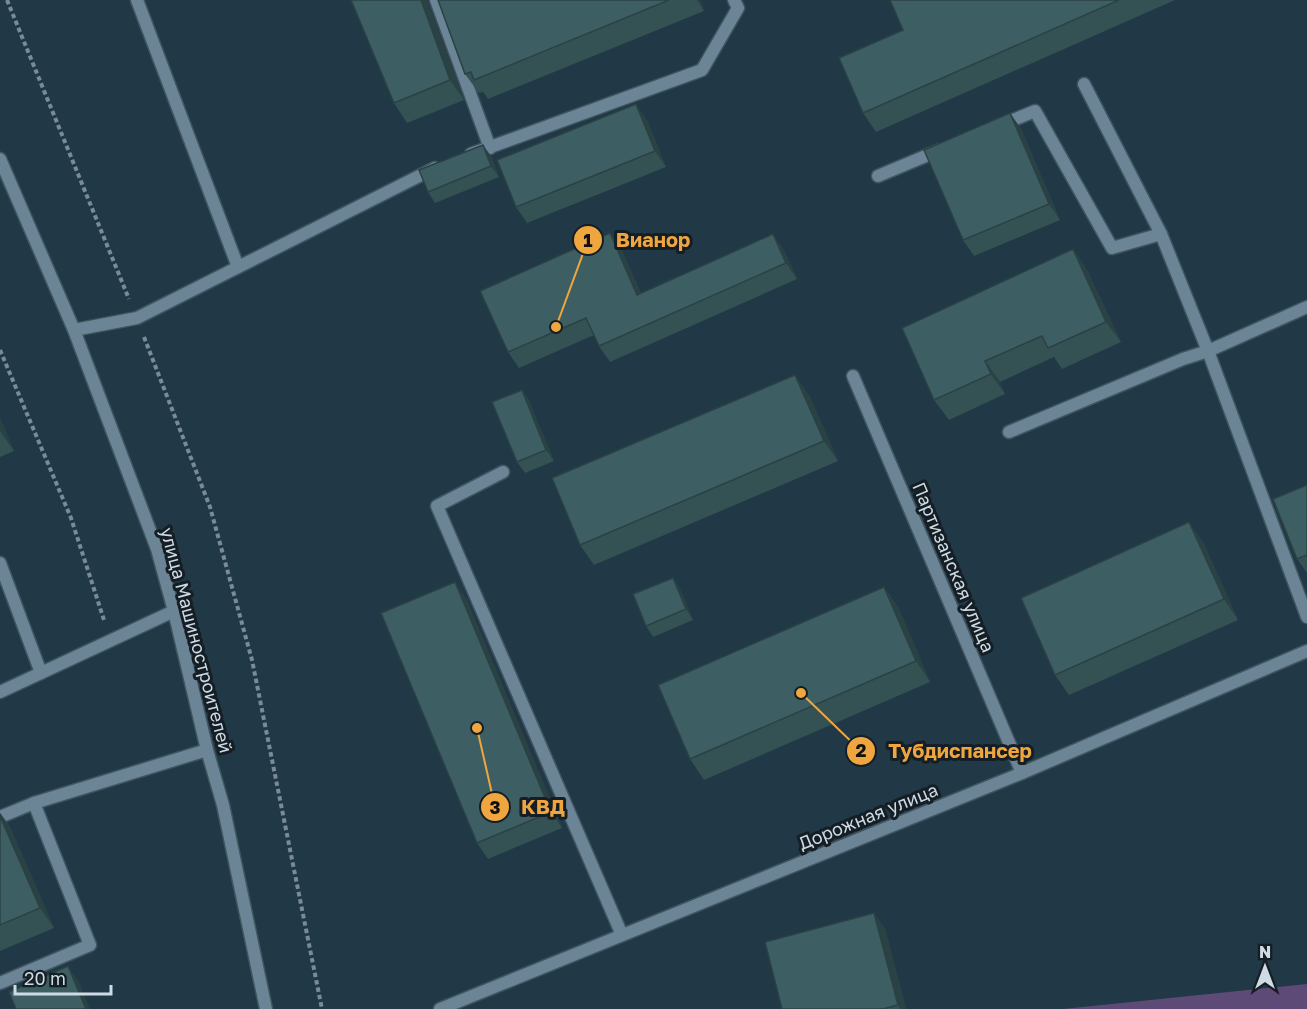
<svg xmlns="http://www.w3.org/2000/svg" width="1307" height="1009" font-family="'Golos Text',sans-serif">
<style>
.green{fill:#5e4a77}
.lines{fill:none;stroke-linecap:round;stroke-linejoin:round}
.service-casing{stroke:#3f5460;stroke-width:15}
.minor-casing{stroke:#3f5460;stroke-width:15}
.tertiary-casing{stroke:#3f5460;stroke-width:15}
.path{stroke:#798b97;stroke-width:4;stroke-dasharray:4.5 3;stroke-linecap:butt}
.service{stroke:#6b8596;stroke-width:12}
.minor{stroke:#6b8596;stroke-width:12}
.tertiary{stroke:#6b8596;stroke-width:12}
.wall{fill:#345154}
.shaded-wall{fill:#2b4245}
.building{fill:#3d5e62;stroke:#2b4245;stroke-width:1.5}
.labels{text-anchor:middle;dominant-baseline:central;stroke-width:6;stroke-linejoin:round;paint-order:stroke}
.street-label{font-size:18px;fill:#cedbe5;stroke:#141e24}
.leader{fill:none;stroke:#f0a63f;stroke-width:2}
.callout-dot{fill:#f0a63f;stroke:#141e24;stroke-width:2}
.mark-label{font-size:18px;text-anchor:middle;font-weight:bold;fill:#111}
.callout-label{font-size:20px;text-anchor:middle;font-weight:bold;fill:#f0a63f;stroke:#141e24;stroke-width:6;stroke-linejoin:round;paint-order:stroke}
</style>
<rect width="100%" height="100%" fill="#213846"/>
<path class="green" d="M 1307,984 L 1307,1009 L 1063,1009 Z"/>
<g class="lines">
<g class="service-casing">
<g id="service">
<path d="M 137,0 L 238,267"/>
<path d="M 436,0 L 490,148"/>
<path d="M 1001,125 L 1035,111 L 1112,248 L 1161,234"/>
<path d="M 471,154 L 702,70 L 738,8 L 734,0"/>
<path d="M 878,176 L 940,150"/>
<path d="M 1307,307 L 1208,351 L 1307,617"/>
<path d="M 74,330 L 137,318 L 435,168"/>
<path d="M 1009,432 L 1183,359 L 1208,351 L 1161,234 L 1084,84"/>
<path d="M 503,472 L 437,506 L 622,935"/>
<path d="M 0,563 L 41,673"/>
<path d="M 0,692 L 174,611"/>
<path d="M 0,817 L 34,803 L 207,750"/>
<path d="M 0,983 L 90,945 L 34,803"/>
</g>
</g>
<g class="minor-casing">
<g id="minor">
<path d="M 853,376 L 1022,773"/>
<path d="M 440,1009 L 1022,773 L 1307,651"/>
</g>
</g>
<g class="tertiary-casing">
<path id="tertiary" d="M 0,159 L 74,330 L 157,549 L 174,611 L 207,750 L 223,805 L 266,1009"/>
</g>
<g class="path">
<path d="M 7,0 L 129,299"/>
<path d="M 144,337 L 210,507 L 252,660 L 322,1009"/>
<path d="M 0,350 L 71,518 L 104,620"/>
</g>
<use href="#service" class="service"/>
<use href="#minor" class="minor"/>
<use href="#tertiary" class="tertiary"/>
</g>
<g class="wall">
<path d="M 438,0 L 700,0 L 704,11 L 488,99 L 483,92 L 479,93 L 465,74 Z"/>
<path d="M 890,0 L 1175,0 L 876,132 L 863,113 L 903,30 Z"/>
<path d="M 428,3 L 464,100 L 407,123 L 394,103 Z"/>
<path d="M 1010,113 L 1021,129 L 1060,220 L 974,256 L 963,240 Z"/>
<path d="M 647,120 L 666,167 L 527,223 L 516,207 Z"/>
<path d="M 491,156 L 499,177 L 435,203 L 428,192 Z"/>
<path d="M 621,249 L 641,293 L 784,250 L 797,279 L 610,362 L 599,346 L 594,335 L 519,368 L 508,352 Z"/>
<path d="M 1073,249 L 1087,270 L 1121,342 L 1062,369 L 1054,357 L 1000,382 L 1005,394 L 949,420 L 934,400 Z"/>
<path d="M 522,390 L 529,401 L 554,461 L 525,473 L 517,462 Z"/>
<path d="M 809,395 L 838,461 L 594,565 L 580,545 Z"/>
<path d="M 0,418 L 14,451 L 0,457 Z"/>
<path d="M 1307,485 L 1307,573 L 1297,559 Z"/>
<path d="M 1203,542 L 1238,620 L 1069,695 L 1055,675 Z"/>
<path d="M 673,578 L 680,589 L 693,620 L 653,637 L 646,626 Z"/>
<path d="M 884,587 L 898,607 L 930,682 L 704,780 L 690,759 Z"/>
<path d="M 466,598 L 562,828 L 488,859 L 477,843 Z"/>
<path d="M 0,813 L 10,827 L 54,928 L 0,951 Z"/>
<path d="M 874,913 L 885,929 L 906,1009 L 782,1009 Z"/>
</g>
<g class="shaded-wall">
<path d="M 421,0 L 428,0 L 428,3 L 464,100 L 450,80 Z"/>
<path d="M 697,0 L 700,0 L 704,11 Z"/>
<path d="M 636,104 L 647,120 L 666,167 L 655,151 Z"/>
<path d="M 1010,113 L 1021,129 L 1060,220 L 1049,204 Z"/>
<path d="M 483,145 L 491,156 L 499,177 L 491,166 Z"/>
<path d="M 610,233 L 621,249 L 649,311 L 637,295 Z"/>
<path d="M 773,234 L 784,250 L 797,279 L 786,263 Z"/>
<path d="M 1073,249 L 1087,270 L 1121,342 L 1106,322 Z"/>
<path d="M 985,361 L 1000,382 L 1005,394 L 991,374 Z"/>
<path d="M 795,375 L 809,395 L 838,461 L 824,441 Z"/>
<path d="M 522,390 L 529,401 L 554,461 L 546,450 Z"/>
<path d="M 0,418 L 14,451 L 0,431 Z"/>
<path d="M 1189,522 L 1203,542 L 1238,620 L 1224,599 Z"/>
<path d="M 673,578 L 680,589 L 693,620 L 686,609 Z"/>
<path d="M 455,582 L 466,598 L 562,828 L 551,812 Z"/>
<path d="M 884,587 L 898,607 L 930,682 L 916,661 Z"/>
<path d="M 0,813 L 10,827 L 54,928 L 40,908 L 0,816 Z"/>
<path d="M 874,913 L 885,929 L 906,1009 L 900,1009 L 898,1005 Z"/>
<path d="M 68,966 L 79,982 L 90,1009 L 86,1009 Z"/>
</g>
<g class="building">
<path d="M 351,0 L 421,0 L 450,80 L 394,103 Z"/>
<path d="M 438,0 L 669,0 L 474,80 L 471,72 L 465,74 Z"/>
<path d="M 890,0 L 1119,0 L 863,113 L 839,58 L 903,30 Z"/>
<path d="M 636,104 L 655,151 L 516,207 L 497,160 Z"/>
<path d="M 1010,113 L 1049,204 L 963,240 L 924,150 Z"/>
<path d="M 483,145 L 491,166 L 428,192 L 419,170 Z"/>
<path d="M 610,233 L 637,295 L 773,234 L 786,263 L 599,346 L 586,318 L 508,352 L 480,291 Z"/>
<path d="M 1073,249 L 1106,322 L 1048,348 L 1042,336 L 985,361 L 991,374 L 934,400 L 902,328 Z"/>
<path d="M 795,375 L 824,441 L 580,545 L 552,478 Z"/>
<path d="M 522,390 L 546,450 L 517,462 L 492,402 Z"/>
<path d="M 1307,485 L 1307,555 L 1297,559 L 1273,499 Z"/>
<path d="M 1189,522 L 1224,599 L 1055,675 L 1021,598 Z"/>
<path d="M 673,578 L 686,609 L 646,626 L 633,594 Z"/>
<path d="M 455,582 L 551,812 L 477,843 L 381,613 Z"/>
<path d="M 884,587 L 916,661 L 690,759 L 658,685 Z"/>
<path d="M 0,816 L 40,908 L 0,925 Z"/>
<path d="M 874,913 L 898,1005 L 883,1009 L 782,1009 L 765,942 Z"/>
<path d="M 68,966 L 86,1009 L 16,1009 L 9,992 Z"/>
</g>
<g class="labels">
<g class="street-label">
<text transform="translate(954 567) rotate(67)">Партизанская улица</text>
<text transform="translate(197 640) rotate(75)">улица Машиностроителей</text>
<text transform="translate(868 816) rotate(-22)">Дорожная улица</text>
</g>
</g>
<path class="leader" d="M556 327L588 240M801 693L861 751M477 728L495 807"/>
<g class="callout-dot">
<circle cx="556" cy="327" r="6"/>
<circle cx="801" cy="693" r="6"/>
<circle cx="477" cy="728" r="6"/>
<circle cx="588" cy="240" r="15"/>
<circle cx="861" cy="751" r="15"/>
<circle cx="495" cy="807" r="15"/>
</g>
<g class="mark-label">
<text x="588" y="247">1</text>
<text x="861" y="757">2</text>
<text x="495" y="814">3</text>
</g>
<g class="callout-label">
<text x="653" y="247">Вианор</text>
<text x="960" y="758">Тубдиспансер</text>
<text x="543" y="814">КВД</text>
</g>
<g transform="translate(1265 967)" stroke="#141e24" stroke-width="4.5" paint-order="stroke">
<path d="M0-4.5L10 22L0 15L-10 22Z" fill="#cedbe5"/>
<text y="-9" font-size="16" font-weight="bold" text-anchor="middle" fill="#cedbe5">N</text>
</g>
<path d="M15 985v9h96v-9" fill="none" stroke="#cedbe5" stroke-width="3"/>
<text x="24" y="985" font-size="18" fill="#cedbe5" stroke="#141e24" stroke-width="4.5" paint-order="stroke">20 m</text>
</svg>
